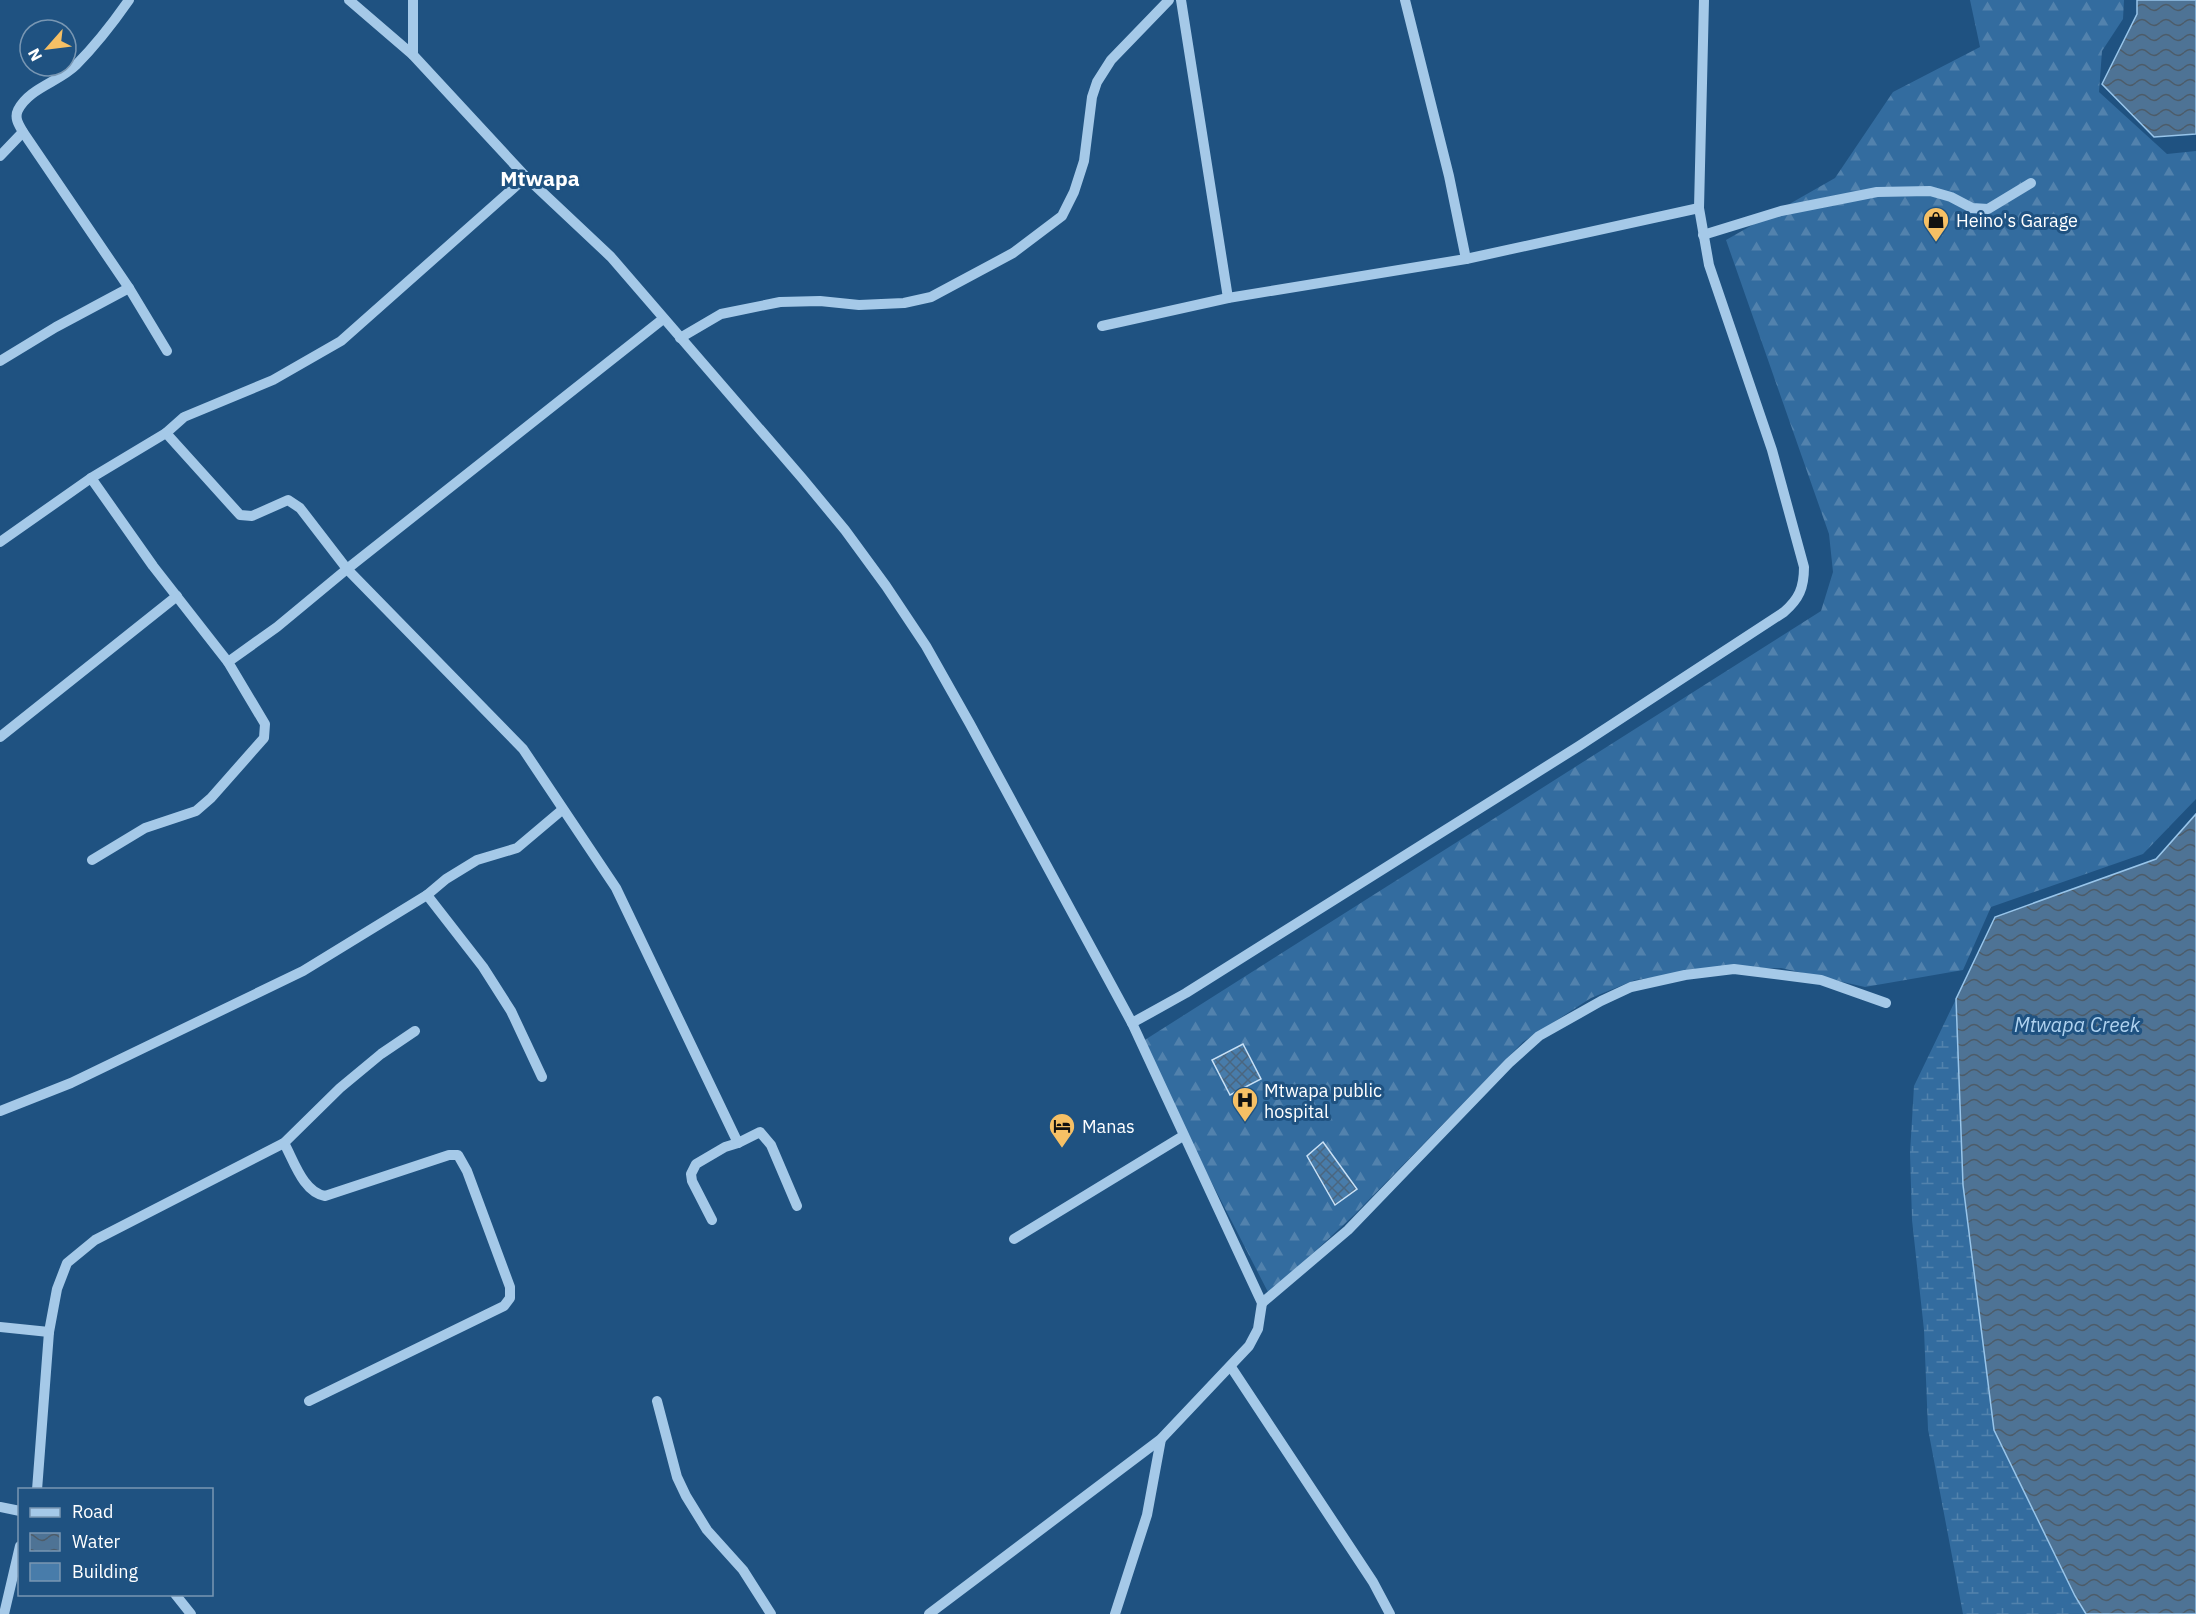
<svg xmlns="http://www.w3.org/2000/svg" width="2196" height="1614" font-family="'IBM Plex Sans',sans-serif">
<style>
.forest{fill:url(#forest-firs)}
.wetland{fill:url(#wetland-marsh)}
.water{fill:url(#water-waves);stroke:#98c5ea;stroke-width:1.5}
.building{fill:url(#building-cross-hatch);stroke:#c9e1f6;stroke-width:1.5}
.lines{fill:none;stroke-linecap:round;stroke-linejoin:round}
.minor{stroke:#a5c9e8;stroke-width:10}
.labels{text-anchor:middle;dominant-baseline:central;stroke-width:6;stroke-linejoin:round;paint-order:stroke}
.poi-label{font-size:18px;fill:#fff;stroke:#1f5281;text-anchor:start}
.water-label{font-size:20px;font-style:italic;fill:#b0d3f0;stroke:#1f5281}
.quarter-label{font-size:21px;font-weight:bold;fill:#fff;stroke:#1f5281}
</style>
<defs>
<pattern id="forest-firs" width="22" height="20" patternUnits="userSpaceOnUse" patternTransform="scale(1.5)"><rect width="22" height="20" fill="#336c9f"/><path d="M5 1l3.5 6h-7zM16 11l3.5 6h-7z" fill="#5282ad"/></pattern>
<pattern id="wetland-marsh" width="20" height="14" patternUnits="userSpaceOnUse" patternTransform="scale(1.5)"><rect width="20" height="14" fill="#336c9f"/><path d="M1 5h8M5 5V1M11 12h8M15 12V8" fill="none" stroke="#5282ad"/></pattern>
<pattern id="water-waves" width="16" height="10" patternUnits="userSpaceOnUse" patternTransform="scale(1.5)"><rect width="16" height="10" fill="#4e7395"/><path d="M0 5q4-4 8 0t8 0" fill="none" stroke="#4d5c69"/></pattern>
<pattern id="building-cross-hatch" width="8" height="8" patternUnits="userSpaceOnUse" patternTransform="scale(1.5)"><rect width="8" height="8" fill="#487caa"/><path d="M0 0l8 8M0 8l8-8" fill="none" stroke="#4a6680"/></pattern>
</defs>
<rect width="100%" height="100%" fill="#1f5281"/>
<path class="forest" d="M 1970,0 L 2124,0 L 2123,19 L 2102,51 L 2099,92 L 2167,154 L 2196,151 L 2196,799 L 2143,854 L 1991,907 L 1963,970 L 1865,987 L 1781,968 L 1710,969 L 1635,980 L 1591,998 L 1523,1042 L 1354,1215 L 1269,1294 L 1140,1043 L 1821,611 L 1833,572 L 1829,534 L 1726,240 L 1835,178 L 1893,92 L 1980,47 Z"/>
<path class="wetland" d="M 1956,999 L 1963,1185 L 1994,1430 L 2075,1596 L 2086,1614 L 1963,1614 L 1928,1429 L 1924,1330 L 1912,1220 L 1910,1153 L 1914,1086 Z"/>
<g class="water">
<path d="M 2137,0 L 2196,0 L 2196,134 L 2154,137 L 2102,84 L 2137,14 Z"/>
<path d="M 2196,814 L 2196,1614 L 2086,1614 L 2075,1596 L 1994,1430 L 1963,1185 L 1956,999 L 1995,917 L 2156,859 Z"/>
</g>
<g class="building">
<path d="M 1243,1044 L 1261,1079 L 1230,1095 L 1212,1060 Z"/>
<path d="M 1323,1142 L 1357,1189 L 1335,1205 L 1307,1156 Z"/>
</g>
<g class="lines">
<g class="minor">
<path d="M 129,0 C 113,23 96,45 76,65 C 59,82 29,88 18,110 C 14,118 19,125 23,132 L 129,288 L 167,351"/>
<path d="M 349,0 L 413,55 L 526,177 L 611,257 L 802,478 L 845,530 L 886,586 L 926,646 L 970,724 L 1132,1023 L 1262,1303 L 1258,1329 L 1249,1346 L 1161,1439 L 929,1614"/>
<path d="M 413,0 L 413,55"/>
<path d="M 1181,0 L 1228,298"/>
<path d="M 1405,0 L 1449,176 L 1466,259"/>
<path d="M 0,156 L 23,132"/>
<path d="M 1703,235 L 1781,211 L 1877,192 L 1930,191 L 1951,197 L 1972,208 L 1988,209 L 2031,183"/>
<path d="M 1102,326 L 1228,298 L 1466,259 L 1699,208"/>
<path d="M 680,338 L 721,314 L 780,302 L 820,301 L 859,305 L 904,303 L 931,297 L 1013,253 L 1062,216 L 1074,192 L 1084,161 L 1092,97 L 1097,82 L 1111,60 L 1169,0"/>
<path d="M 0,361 L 56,327 L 129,288"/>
<path d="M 166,433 L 240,515 L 252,516 L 288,500 L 300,508 L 347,569 L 523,749 L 616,888 L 738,1143 L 725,1147 L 696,1164 L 691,1174 L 692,1181 L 712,1220"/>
<path d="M 91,478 L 166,433 L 184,417 L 273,380 L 341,341 L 526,177"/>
<path d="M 0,542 L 91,478 L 153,566 L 228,662"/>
<path d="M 0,737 L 177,596"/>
<path d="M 92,860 L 145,828 L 196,811 L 211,798 L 264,738 L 265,724 L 228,662 L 277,627 L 347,569 L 663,319"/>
<path d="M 427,895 L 483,967 L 511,1011 L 542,1077"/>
<path d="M 1132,1023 L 1186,993 L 1579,746 L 1784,612 C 1799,599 1804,588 1804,567 L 1772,450 L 1709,265 L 1699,208 L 1704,0"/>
<path d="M 0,1111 L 71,1083 L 303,971 L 427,895 L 446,879 L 477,860 L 517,848 L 562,810"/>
<path d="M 284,1143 C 294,1161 303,1192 325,1196 L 449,1155 L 458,1155 L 467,1171 L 510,1287 L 510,1298 L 504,1306 L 309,1401"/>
<path d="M 738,1143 L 760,1132 L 771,1145 L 797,1206"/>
<path d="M 1014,1239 L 1183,1136"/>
<path d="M 1262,1303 L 1348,1230 L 1509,1063 L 1539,1036 L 1601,1001 L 1631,987 L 1685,975 L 1734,969 L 1821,980 L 1886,1003"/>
<path d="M 0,1327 L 49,1332 L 57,1289 L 67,1263 L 95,1240 L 284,1143 L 340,1088 L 381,1054 L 415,1031"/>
<path d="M 1231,1367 L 1373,1582 L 1390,1614"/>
<path d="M 657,1401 L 677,1477 L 686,1496 L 707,1530 L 743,1570 L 771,1614"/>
<path d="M 37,1490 L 49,1332"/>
<path d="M 0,1507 L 20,1511"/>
<path d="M 175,1594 L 191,1614"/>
<path d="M 4,1614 L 20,1546"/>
<path d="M 1115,1614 L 1147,1515 L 1161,1439"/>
</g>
</g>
<defs>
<g id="shop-pin" transform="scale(1.35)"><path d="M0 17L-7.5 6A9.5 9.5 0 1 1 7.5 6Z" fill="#f6c065" stroke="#1f5281"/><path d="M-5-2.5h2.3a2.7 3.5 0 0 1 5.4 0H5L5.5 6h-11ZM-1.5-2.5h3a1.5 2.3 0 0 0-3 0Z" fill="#111"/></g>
<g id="hospital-pin" transform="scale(1.35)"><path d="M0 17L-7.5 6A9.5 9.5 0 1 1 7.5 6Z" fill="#f6c065" stroke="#1f5281"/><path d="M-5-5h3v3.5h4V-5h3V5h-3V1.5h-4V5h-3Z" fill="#111"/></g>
<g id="hotel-pin" transform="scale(1.35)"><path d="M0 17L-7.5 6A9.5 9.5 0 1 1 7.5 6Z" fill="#f6c065" stroke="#1f5281"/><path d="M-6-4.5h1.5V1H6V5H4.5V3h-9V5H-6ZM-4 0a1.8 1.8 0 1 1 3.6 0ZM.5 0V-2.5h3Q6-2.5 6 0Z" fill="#111"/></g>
</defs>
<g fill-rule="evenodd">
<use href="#shop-pin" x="1936" y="220"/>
<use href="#hospital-pin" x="1245" y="1100"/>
<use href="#hotel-pin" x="1062" y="1126"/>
</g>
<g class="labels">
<g class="poi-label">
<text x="1956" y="220">Heino's Garage</text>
<text x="1264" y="1090">Mtwapa public<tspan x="1264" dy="21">hospital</tspan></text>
<text x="1082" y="1126">Manas</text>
</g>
<g class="water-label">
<text x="2077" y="1024">Mtwapa Creek</text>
</g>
<g class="quarter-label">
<text x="540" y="178">Mtwapa</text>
</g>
</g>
<rect x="18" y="1488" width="195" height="108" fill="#1f5281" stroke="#7997b3" stroke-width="1.5"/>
<rect x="30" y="1508" width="30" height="9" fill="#a5c9e8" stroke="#7997b3" stroke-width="1.5"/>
<text x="72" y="1518" font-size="18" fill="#ffffff">Road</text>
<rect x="30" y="1533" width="30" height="18" fill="url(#water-waves)" stroke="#7997b3" stroke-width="1.5"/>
<text x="72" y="1548" font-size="18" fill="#ffffff">Water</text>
<rect x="30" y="1563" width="30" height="18" fill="#487caa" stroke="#7997b3" stroke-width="1.5"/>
<text x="72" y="1578" font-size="18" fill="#ffffff">Building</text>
<g transform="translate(48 48) rotate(242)"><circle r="28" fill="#1f5281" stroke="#7997b3" stroke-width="1.5"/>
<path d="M0-4.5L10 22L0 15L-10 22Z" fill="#f6c065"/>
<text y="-9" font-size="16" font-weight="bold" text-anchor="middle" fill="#ffffff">N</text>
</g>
</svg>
